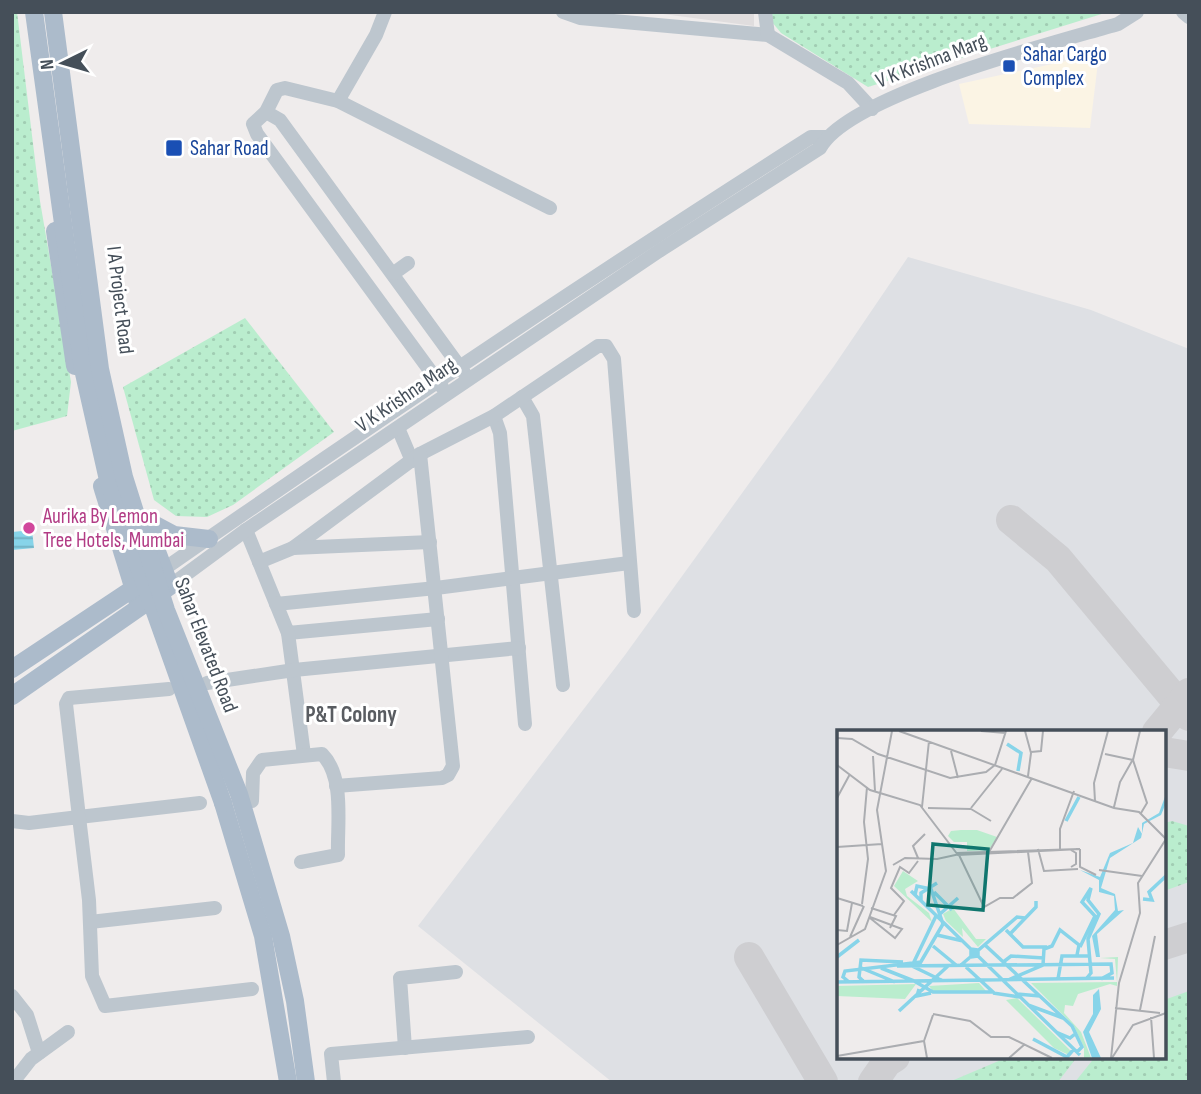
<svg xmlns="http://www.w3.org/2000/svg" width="1201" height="1094" font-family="'Sofia Sans Condensed',sans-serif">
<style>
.commercial{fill:#fbf4e4}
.education{fill:#e0ddde}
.airport{fill:#dee0e4;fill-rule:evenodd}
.green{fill:url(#green-dots)}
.water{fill:url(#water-rules)}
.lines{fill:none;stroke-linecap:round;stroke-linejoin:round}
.taxiway{stroke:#ceced1;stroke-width:30}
.minor{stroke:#bdc6ce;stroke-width:14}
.major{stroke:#acbbcb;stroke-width:18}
.major-bridge{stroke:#acbbcb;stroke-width:18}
.transit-dot{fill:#1a4fb4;stroke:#fff;stroke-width:2.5}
.hotel-dot{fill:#d1479c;stroke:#fff;stroke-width:2.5}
.labels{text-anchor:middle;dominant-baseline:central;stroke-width:6;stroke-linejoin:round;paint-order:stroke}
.transit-label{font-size:21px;fill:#164399;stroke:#fff;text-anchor:start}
.street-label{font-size:21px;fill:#454f59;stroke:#fff}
.hotel-label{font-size:21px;fill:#b23c85;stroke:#fff;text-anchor:start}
.neighbourhood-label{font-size:23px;font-weight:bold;fill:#595c61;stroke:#fff}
.inset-river{fill:none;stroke:#87d4e9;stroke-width:3.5}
.inset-road{fill:none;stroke:#abadb1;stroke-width:2}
.view{fill:#0f766e;fill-opacity:0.15;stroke:#0f766e;stroke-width:3.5}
.inset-edge{fill:none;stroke:#454f59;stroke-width:3.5}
</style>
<defs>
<pattern id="green-dots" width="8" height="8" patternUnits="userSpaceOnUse" patternTransform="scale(1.75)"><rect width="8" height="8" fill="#baedce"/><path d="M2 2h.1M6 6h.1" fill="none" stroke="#a1cdb3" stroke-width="1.8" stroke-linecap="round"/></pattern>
<pattern id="water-rules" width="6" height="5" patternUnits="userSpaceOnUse" patternTransform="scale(1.75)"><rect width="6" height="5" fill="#87d4e9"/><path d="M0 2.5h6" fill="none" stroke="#70aec0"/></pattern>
</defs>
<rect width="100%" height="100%" fill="#efecec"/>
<path class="commercial" d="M 1099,54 L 1090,128 L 969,124 L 959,84 Z"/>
<path class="education" d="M 663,12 L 754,12 L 754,26 L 663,14 Z"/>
<path class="airport" d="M 908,257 L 1091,310 L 1189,349 L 1189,1082 L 612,1082 L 418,926 L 625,655 L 834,366 ZM 839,732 L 1164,732 L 1164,1057 L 839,1057 Z"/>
<g class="green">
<path d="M 12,12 L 17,12 L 40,201 L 71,382 L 67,416 L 12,431 Z"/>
<path d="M 772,12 L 1108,12 L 868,87 L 781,33 L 772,22 Z"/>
<path d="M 245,318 L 334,432 L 233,505 L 207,517 L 176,516 L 154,500 L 123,387 Z"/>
<path d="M 1172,821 L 1189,826 L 1189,882 L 1164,891 L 1164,823 Z"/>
<path d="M 1189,991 L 1189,1082 L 1075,1082 L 1095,1057 L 1164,1057 L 1164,1000 Z"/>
<path d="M 1008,1057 L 1077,1057 L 1058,1082 L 949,1082 Z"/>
</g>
<path class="water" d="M 32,530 L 34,548 L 12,550 L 12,532 Z"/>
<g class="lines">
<g class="taxiway">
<path d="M 1011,520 L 1058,559 L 1189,716"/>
<path d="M 1157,732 L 1189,693"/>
<path d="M 1164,752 L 1189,756"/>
<path d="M 1164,945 L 1189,937"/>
<path d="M 749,957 L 823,1082"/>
<path d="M 873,1082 L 887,1062 L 895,1057"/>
</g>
<g class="minor">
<path d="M 563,12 L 580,18 L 768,35 L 848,83 L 872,109"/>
<path d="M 765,12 L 768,35"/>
<path d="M 1183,12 L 1189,17"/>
<path d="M 338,101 L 376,35 L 385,12"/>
<path d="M 266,112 L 280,120 L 465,374"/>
<path d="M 394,273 L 408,263"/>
<path d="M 442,387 L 257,134 L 253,124 L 266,112 L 277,90 L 285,88 L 338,101 L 550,208"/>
<path d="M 522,397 L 533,416 L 563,685"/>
<path d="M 494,416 L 500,433 L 525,724"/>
<path d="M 398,428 L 412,461"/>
<path d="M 246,530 L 288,633 L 438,619"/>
<path d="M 293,548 L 420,454 L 494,416 L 598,346 L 606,346 L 614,359 L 634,611"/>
<path d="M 259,562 L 293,548 L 430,542"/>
<path d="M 164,569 C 377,421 592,276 811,137 L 826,137"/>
<path d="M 170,586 L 246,530 L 659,251 L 820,148 C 850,94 1054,43 1118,24 L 1137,12"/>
<path d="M 276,604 L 436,588 L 629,563"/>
<path d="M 288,633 L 304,755"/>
<path d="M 207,683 L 294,670 L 519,648"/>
<path d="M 169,689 L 69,698 L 66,704 L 79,817 L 200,803"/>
<path d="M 336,786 L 442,778 L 448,775 L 453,766 L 420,454"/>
<path d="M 252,801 L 253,773 L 262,760 L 322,754 C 345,777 337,824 338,855 L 301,862"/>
<path d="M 12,821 L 29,823 L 79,817 L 89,900 L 92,976 L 105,1006 L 252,989"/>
<path d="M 90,922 L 215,908"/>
<path d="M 12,996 L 27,1015 L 39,1053"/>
<path d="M 405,1048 L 400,978 L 456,972"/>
<path d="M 13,1082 L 31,1059 L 68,1032"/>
<path d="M 334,1082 L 331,1054 L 528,1037"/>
</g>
<g class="major">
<path d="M 55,231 L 75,366"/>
<path d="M 102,486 L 139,606"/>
<path d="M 144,519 L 174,535 L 209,539"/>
<path d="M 12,669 L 140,584"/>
<path d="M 12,696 L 170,586 L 147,525"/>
<path d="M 223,803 L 263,936 L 288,1082"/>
</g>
<g class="major-bridge">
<path d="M 34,12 L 83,369 L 108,480 L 223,803"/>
<path d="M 53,12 L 100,369 L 124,477 L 166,610 L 239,794 L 281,936 L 295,1001 L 306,1082"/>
</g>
</g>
<g class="transit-dot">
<rect x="1002" y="59" width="14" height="14" rx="3.5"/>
<rect x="165" y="139" width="18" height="18" rx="3.5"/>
</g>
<circle class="hotel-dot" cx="29" cy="528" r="7"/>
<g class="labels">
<g class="transit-label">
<text x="1023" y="54">Sahar Cargo<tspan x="1023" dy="24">Complex</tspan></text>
<text x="190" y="148">Sahar Road</text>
</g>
<g class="street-label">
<text transform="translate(931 61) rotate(-21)">V K Krishna Marg</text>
<text transform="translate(120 300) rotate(83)">I A Project Road</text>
<text transform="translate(406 395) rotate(-34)">V K Krishna Marg</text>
<text transform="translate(206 645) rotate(69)">Sahar Elevated Road</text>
</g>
<g class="hotel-label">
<text x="43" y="516">Aurika By Lemon<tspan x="43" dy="24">Tree Hotels, Mumbai</tspan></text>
</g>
<g class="neighbourhood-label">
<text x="351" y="715">P&amp;T Colony</text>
</g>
</g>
<g transform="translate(837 730)">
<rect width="329" height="329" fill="#efecec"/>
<path d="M 124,100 L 140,100 L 160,107 L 152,120 L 130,121 L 130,112 L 117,112 L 111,106 L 114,101 ZM 66,141 L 81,151 L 68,159 L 70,166 L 92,183 L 95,192 L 57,156 ZM 116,178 L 139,209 L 149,209 L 141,217 L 125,198 L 126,207 L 109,191 L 106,184 ZM 281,227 L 280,256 L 273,254 L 241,264 L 236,276 L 228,275 L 227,283 L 244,302 L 251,320 L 254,328 L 247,328 L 247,317 L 236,295 L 194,253 L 280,252 L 278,229 L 263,228 ZM 142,253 L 149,261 L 96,261 L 92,256 ZM 79,254 L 68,269 L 0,266 L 0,256 ZM 180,268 L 234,321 L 232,325 L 217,318 L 169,270 Z" fill="#baedce"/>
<path d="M 329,64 L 329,73 L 324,85 L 307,94 L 304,108 L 273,128 L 264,158 L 278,164 L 281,181 L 287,180 L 260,204 L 263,227 L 259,227 L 255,206 L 278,180 L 277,166 L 262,162 L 262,150 L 243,140 L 263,147 L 273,123 L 296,113 L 301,97 L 305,104 L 305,93 L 322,83 ZM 262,259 L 264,279 L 252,302 L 264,328 L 255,328 L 246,302 L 256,284 L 256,265 Z" fill="#87d4e9"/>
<path class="inset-river" d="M 170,14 L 184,23 L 181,41M 229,91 L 242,67M 74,161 L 243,325M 97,162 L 115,180M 78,165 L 80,156 L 94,159 L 106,194 L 82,235M 306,169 L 315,170 L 312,162 L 329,146M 84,171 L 84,163 L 100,153M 103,184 L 121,168M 99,186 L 75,236 L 106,251M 169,200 L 186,217 L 210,217M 173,204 L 199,177 L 199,171M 100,205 L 126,211M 148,215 L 235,296 L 245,317 L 240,322M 96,216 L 119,235M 243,217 L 258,186 L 245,172 L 254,158 L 251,170 L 262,184 L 251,209 L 254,243 L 249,249M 134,219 L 141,220 L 141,226 L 134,227 ZM 0,227 L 22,210M 165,233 L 174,226 L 207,228M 124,235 L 180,187 L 188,188M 60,236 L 274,234 L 275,243 L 264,249M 22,237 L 58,252M 44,238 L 77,251M 221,249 L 225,226 L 252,226M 171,250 L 206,235 L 207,219 L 215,216 L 223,200 L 242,215 L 240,225M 77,251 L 96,262 L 156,262 L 129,237M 0,252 L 277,248M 12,252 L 6,247 L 8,241 L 84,232M 27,252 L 22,247 L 24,230 L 66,232M 82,259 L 80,266 L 94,263M 156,263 L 183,267M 180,264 L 203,266M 191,275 L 226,288M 62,281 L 111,236M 219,302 L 233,308 L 238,304M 196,309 L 230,327 L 237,319"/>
<path class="inset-road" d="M 62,1 L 277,78 L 302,82 L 329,109M 144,1 L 169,3M 188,1 L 194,23 L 191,46M 303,1 L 296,30 L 310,73 L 304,83M 0,8 L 15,9 L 41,24 L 113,48 L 149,42 L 158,35M 114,21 L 121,48M 194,22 L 204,21 L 206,1M 268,24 L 296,30M 36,26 L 38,61M 0,35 L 33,60 L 83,75 L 121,125 L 243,119 L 120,123M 158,35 L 169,1M 0,68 L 13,44M 258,71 L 257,53 L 271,1M 85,77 L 92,11M 277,77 L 283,52 L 295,31M 91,78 L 134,79M 134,78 L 165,39M 134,79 L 154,91M 0,117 L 45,114M 201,119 L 207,141 L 241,139M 223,119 L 223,99 L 237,61M 243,119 L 243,137 L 259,145M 234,120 L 239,123 L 239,134 L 234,137M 152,122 L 195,48M 122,125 L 147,177 L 163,168 L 176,168 L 195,153 L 191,122M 81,128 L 76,116 L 88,104M 56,135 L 68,128 L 100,129 L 123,124M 262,140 L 305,146M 0,168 L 26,176M 25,174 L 31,129 L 27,92 L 30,57M 34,178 L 59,186 L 53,198M 57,185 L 67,171 L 54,158 L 63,137 L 72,143 L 81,131M 33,188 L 58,208 L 65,199 L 33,187M 0,200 L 10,201 L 15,173M 13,207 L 27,176M 0,215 L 28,199 L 49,141 L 40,80 L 55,1M 278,278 L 323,283M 303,280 L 318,206M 96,284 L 133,291 L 154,307 L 172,307 L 215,328M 314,287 L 317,328M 87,311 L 96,285M 0,326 L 87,311 L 90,328M 172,328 L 188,314M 274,328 L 282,253 L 303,183 L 301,153 L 329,109M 275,328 L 296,295 L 329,283"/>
<path class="view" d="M 96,114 L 151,119 L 146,180 L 91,175 Z"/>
<rect width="329" height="329" class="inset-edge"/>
</g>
<rect width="1201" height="1094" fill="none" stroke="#454f59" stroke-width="28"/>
<g transform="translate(63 63) rotate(265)" stroke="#ffffff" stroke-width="5" paint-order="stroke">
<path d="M0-5L12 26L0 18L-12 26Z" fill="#454f59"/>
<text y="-10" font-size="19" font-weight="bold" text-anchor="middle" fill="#454f59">N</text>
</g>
</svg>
